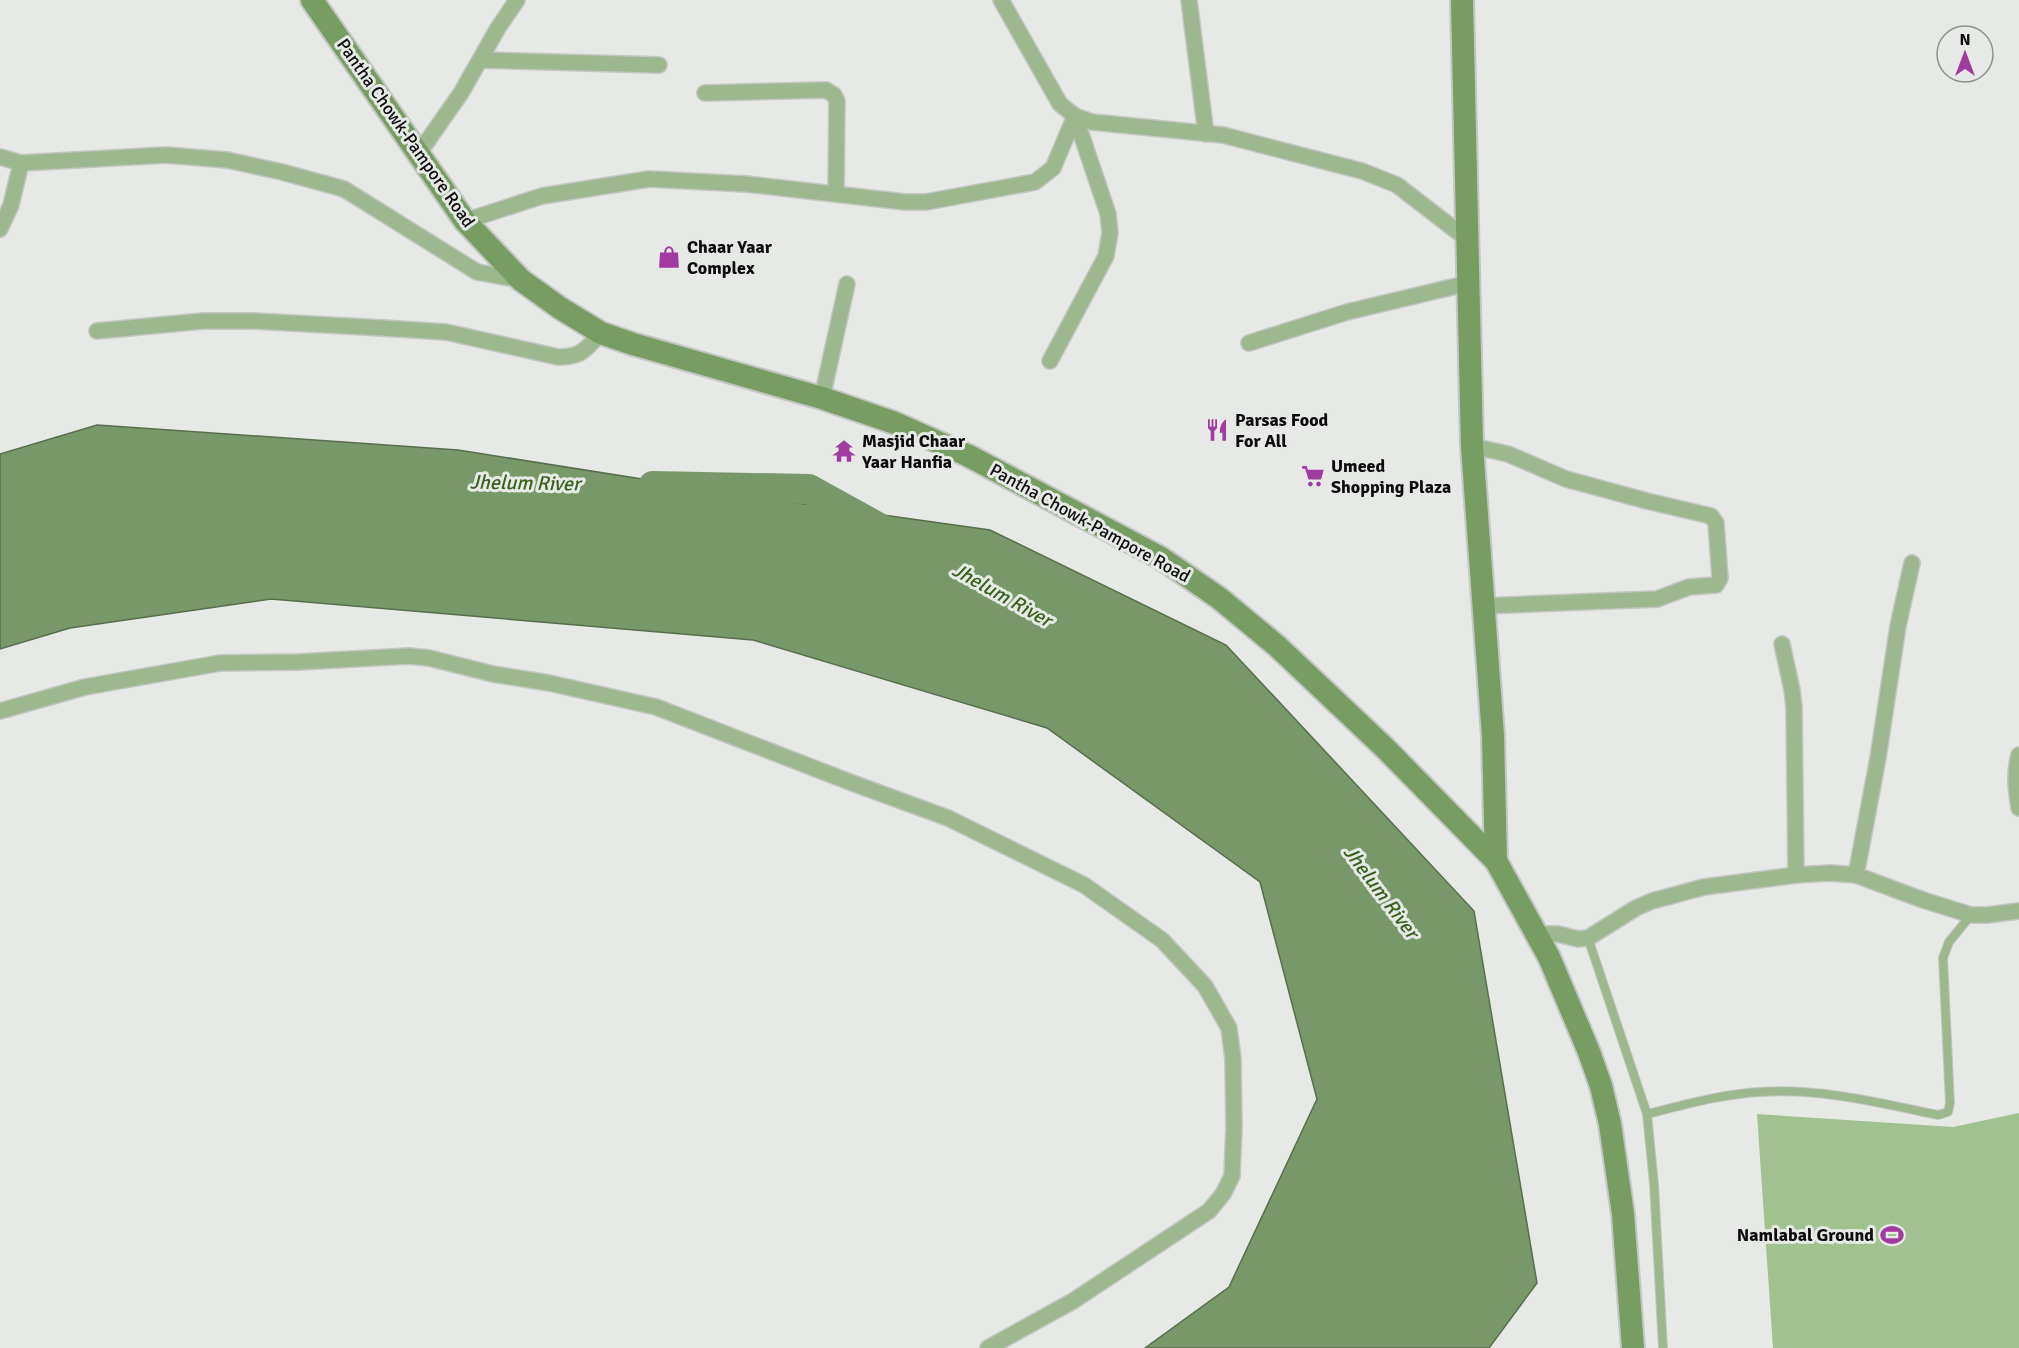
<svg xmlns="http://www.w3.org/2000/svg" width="2019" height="1348" font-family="Signika,sans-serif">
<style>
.green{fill:#a1c190}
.water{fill:#799869;stroke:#586e4d;stroke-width:1.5}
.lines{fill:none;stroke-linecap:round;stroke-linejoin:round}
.river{stroke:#799869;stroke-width:30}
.lane-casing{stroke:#c3c6c2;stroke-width:10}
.street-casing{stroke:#c3c6c2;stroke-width:18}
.secondary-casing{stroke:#c3c6c2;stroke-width:26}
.lane{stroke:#9db78f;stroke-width:8}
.street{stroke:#9db78f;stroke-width:15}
.secondary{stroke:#779d63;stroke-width:22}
.labels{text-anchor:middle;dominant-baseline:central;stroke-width:6;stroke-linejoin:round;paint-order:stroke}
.street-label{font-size:18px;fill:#0c0d0c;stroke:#e6e9e5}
.poi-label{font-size:18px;font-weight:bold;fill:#0c0d0c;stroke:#e6e9e5;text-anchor:start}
.water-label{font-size:20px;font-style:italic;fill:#38611d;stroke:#e6e9e5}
</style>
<rect width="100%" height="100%" fill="#e6e9e5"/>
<path class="green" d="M 2019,1113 L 2019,1348 L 1773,1348 L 1757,1114 L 1953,1127 Z"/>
<path class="water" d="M 97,425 L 458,450 L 769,499 L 990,530 L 1226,645 L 1474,911 L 1537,1283 L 1489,1348 L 1145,1348 L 1229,1287 L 1317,1099 L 1260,882 L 1047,728 L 753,640 L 271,599 L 70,628 L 0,649 L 0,454 Z"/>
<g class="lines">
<path class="river" d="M 653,486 L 809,489 L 883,530"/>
<g class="lane-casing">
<g id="lane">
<path d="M 1588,938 L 1647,1114 L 1654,1184 L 1663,1348"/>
<path d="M 1647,1114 C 1684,1105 1722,1094 1760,1092 C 1820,1088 1880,1103 1938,1115 L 1948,1112 L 1950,1103 L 1943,958 L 1949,942 L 1971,915"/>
</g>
</g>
<g class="street-casing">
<g id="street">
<path d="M 1001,0 L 1060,104 L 1075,116 L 1092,122 L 1223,135 L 1362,171 L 1397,185 L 1467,239"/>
<path d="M 1189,0 L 1206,134"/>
<path d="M 480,60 L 659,65"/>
<path d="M 705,93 L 826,90 L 834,95 L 837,101 L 836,194"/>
<path d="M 419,153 L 461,93 L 498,28 L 517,0"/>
<path d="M 0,157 L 21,163 L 166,155 L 227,160 L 282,172 L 344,189 L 477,272 L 521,280"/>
<path d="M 465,221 L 542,196 L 649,179 L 746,184 L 905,202 L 926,202 L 1035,182 L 1053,168 L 1075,116"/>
<path d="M 0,229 L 11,205 L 21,163"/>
<path d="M 97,331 L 203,321 L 254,321 L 383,328 L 446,332 L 558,357 C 583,357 585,349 601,333"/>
<path d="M 1249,343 L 1347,312 L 1469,283"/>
<path d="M 1050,361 L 1106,256 L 1110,233 L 1108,214 L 1075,116"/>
<path d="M 822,398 L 847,284"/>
<path d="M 1472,446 L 1508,454 L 1566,479 L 1647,501 L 1711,516 L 1716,523 L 1720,578 L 1716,585 L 1689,587 L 1657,599 L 1482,606"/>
<path d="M 1782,644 L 1792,690 L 1794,707 L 1796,875"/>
<path d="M 0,711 L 85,687 L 220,663 L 298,662 L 409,656 L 429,658 L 493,674 L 549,683 L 656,707 L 855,784 L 948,818 L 1084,885 L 1162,940 L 1205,986 L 1229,1028 L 1233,1059 L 1234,1127 L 1232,1176 L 1223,1194 L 1209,1211 L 1073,1301 L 988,1348"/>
<path d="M 2019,755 C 2014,774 2016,789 2019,808"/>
<path d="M 1856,875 L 1878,758 L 1898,626 L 1912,563"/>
<path d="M 1536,934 L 1558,934 L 1578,939 L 1588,938 L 1636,908 L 1652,901 L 1704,887 L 1796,875 L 1830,873 L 1856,875 L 1923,900 L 1971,915 L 1987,915 L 2019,911"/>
</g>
</g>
<g class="secondary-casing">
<g id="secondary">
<path d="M 312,0 L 465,221 L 521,280 L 560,308 L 601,333 L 633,344 L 822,398 L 895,423 L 969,456 L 1161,558 L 1219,598 L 1277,646 L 1385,748 L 1496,861 L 1549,957 L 1589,1052 L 1601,1086 L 1610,1124 L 1623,1214 L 1633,1348"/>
<path d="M 1462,0 L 1472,446 L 1493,736 L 1496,861"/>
</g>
</g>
<use href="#lane" class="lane"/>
<use href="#street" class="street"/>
<use href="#secondary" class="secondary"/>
</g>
<defs>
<g id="shop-bare" transform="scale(1.8)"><path d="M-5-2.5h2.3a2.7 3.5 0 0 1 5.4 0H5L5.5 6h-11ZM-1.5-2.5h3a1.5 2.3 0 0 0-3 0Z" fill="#a13b9f" stroke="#e6e9e5" stroke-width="2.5" paint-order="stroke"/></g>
<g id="restaurant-bare" transform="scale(1.8)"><path d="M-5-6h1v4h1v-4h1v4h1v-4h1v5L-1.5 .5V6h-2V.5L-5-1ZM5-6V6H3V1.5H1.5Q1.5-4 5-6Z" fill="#a13b9f" stroke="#e6e9e5" stroke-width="2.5" paint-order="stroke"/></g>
<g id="temple-bare" transform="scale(1.8)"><path d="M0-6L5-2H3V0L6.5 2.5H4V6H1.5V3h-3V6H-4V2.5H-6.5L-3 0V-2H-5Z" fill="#a13b9f" stroke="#e6e9e5" stroke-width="2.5" paint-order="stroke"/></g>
<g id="supermarket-bare" transform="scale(1.8)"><path d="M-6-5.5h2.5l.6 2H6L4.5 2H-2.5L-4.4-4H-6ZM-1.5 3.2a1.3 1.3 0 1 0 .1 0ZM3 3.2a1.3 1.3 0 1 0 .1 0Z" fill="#a13b9f" stroke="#e6e9e5" stroke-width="2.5" paint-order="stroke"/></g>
<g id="stadium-bare" transform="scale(1.8)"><path d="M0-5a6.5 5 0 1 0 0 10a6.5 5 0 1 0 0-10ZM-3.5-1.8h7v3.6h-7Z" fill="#a13b9f" stroke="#e6e9e5" stroke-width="2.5" paint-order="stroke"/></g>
</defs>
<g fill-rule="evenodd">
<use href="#shop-bare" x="669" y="257"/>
<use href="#restaurant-bare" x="1217" y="430"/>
<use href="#temple-bare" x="844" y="451"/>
<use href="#supermarket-bare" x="1313" y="476"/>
<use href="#stadium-bare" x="1892" y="1235"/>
</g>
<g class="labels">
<g class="street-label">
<text transform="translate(406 133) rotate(55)">Pantha Chowk-Pampore Road</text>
<text transform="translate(1090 523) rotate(29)">Pantha Chowk-Pampore Road</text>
</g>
<g class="poi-label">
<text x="687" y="247">Chaar Yaar<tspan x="687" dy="21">Complex</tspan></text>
<text x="1235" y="420">Parsas Food<tspan x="1235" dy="21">For All</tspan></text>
<text x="862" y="441">Masjid Chaar<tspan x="862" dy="21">Yaar Hanfia</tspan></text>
<text x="1331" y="466">Umeed<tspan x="1331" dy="21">Shopping Plaza</tspan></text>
<text x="1874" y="1235" text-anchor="end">Namlabal Ground</text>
</g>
<g class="water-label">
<text transform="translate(525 483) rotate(1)">Jhelum River</text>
<text transform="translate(1002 595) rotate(29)">Jhelum River</text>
<text transform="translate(1381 892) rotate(53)">Jhelum River</text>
</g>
</g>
<g transform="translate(1965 54)"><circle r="28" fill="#e6e9e5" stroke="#8f918e" stroke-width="1.5"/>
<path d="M0-4.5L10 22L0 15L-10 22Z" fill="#a13b9f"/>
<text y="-9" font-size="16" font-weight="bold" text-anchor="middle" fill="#0c0d0c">N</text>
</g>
</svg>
